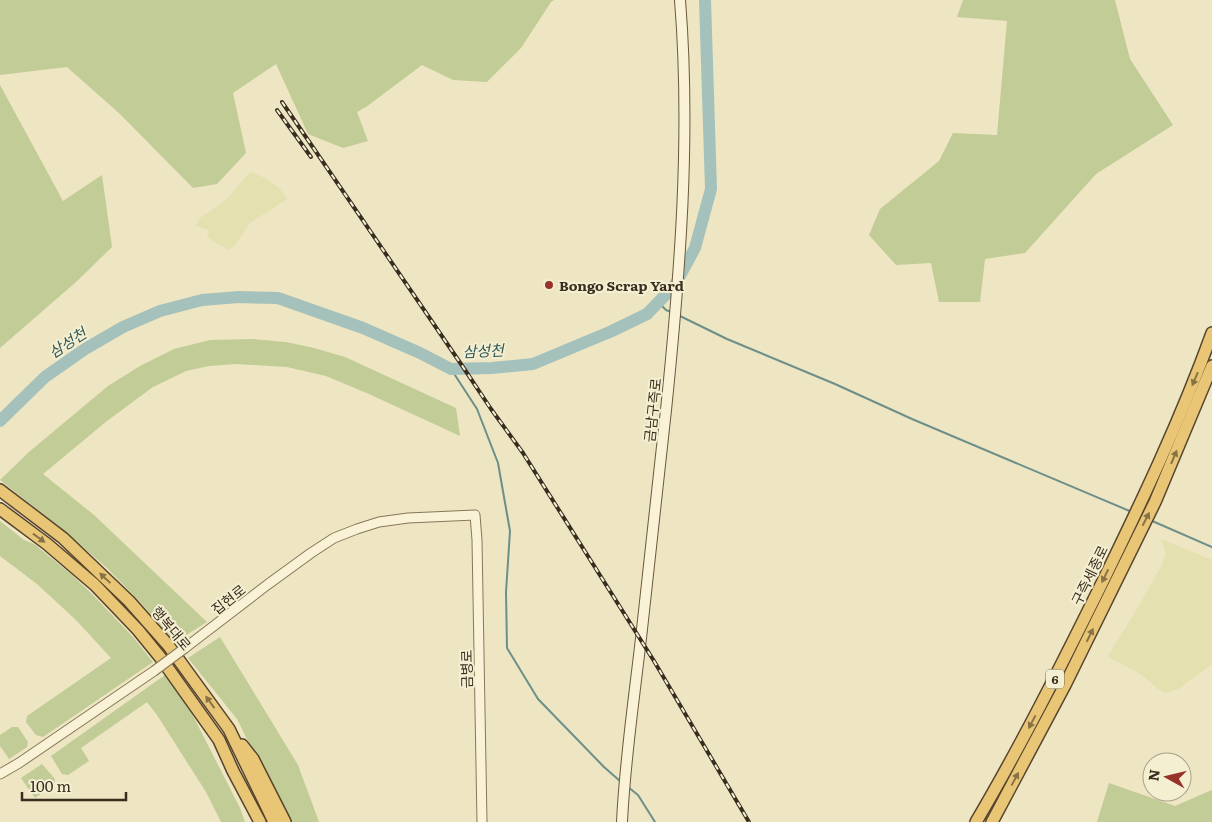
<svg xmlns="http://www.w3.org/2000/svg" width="1212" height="822" font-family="Literata,'Noto Sans KR',serif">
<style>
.farmland{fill:#e4e0b0}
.green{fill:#c1cc96}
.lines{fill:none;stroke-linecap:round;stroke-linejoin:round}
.stream{stroke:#6c8f89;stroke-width:2}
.river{stroke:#a5c1bb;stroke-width:12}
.tertiary-casing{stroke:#887759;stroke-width:11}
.secondary-casing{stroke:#6a583d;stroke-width:12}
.trunk-casing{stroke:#56442e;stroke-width:14}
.tertiary{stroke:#f9f2d6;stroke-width:9}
.secondary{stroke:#f9f2d6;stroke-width:10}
.trunk{stroke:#e8c676;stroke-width:11}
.rail-casing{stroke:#382d1e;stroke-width:4}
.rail{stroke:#f5efd2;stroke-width:2;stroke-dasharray:5.5;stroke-linecap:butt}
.tertiary-bridge-casing{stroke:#887759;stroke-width:11;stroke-linecap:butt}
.tertiary-bridge{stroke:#f9f2d6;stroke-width:9}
.oneway{fill:#877246}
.poi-dot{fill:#973329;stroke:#f5efd2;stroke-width:2}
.labels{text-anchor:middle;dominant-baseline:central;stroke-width:4;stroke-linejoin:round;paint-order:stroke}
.shield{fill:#f5efd2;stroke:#716754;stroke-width:1}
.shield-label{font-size:12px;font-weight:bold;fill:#382d1e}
.poi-label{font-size:14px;font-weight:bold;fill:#382d1e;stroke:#f5efd2;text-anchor:start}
.street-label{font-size:14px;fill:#382d1e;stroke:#f5efd2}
.water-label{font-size:15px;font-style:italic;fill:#2d5658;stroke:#f5efd2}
</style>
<rect width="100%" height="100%" fill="#eee5c2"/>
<g class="farmland">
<path d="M 250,172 L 265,178 L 279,188 L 287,199 L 250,223 L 236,244 L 229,250 L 213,241 L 207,237 L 209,230 L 196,226 L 200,218 L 228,198 Z"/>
<path d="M 1161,539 L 1212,560 L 1212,664 L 1178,689 L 1165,693 L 1158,689 L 1142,675 L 1120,663 L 1110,658 L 1108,656 L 1131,619 L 1162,565 L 1166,553 Z"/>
</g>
<g class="green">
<path d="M 0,0 L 554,0 L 551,2 L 521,48 L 487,82 L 453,80 L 422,65 L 366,107 L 357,112 L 368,141 L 343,148 L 308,134 L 276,64 L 233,93 L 246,153 L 217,184 L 193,188 L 120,114 L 67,67 L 0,75 Z"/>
<path d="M 963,0 L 1115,0 L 1130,59 L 1173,125 L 1096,174 L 1025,253 L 985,259 L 980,302 L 939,302 L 931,263 L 896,265 L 869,235 L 880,209 L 939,161 L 953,133 L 997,135 L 1007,21 L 957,17 Z"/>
<path d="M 0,85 L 63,201 L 102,175 L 112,247 L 76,282 L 0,348 Z"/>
<path d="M 252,339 L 286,342 L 314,348 L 345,357 L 456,408 L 460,436 L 369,394 L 326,376 L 287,367 L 236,364 L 209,366 L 186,371 L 153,387 L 107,421 L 43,474 L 94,515 L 207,622 L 175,642 L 142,604 L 107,568 L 57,525 L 0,480 L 29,452 L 108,386 L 140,366 L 174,349 L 210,340 Z"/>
<path d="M 0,521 L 24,540 L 34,544 L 72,575 L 93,595 L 133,637 L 153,662 L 43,737 L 36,735 L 26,722 L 27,716 L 111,658 L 76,620 L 37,584 L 0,556 Z"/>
<path d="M 220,637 L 298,765 L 319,822 L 288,822 L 237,719 L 188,658 Z"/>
<path d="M 165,675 L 191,712 L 240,808 L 245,822 L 221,822 L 206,792 L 157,715 L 147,702 L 81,748 L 89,761 L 68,775 L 62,774 L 51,756 Z"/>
<path d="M 12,727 L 18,727 L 28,742 L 27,747 L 9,759 L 0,746 L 0,735 Z"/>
<path d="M 42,764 L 55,779 L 54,785 L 35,798 L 21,778 Z"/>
<path d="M 1109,783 L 1175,806 L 1212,790 L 1212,822 L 1097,822 Z"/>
</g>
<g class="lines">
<g class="stream">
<path d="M 658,302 L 666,310 L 671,312"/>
<path d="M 680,316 L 727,339 L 835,384 L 912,419 L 1132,512"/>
<path d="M 451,369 L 477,409 L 498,463 L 510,531 L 506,592 L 507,648 L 538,699 L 604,767 L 620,781"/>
<path d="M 1150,520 L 1212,547"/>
<path d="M 628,787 L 638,795 L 655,822"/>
</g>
<path class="river" d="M 0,421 L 45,377 L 85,349 L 123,327 L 160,311 L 202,300 L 239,297 L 278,298 L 363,328 L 420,353 L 451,369 L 492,368 L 533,364 L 612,331 L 647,314 L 675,285 L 695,248 L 711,189 L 705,0"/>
<g class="tertiary-casing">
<g id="tertiary">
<path d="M 185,648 L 267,585 L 311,553 L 334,538 L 357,529 L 379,522 L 408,518 L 475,515 L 477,540 L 482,822"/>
<path d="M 0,774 L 19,763 L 154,671"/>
</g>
</g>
<g class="secondary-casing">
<path id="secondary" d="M 622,822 C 625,755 636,687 643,620 C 651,550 658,480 666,410 C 680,274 691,137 680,0"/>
</g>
<g class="trunk-casing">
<g id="trunk">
<path d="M 0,490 L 63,538 L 129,601 L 168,645 L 229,729 L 274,822"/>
<path d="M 0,509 L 47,544 L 95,585 L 138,630 L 160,657 L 219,740 L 233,771 L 260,822"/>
<path d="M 242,745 L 253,759 L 285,822"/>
<path d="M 976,822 C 1022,744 1062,664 1102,583 C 1142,501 1181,419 1212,333"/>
<path d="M 992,822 L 1065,685 L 1155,502 L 1212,366"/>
</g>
</g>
<use href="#tertiary" class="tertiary"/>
<use href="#secondary" class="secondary"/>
<use href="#trunk" class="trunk"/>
<g class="rail-casing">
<g id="rail">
<path d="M 282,102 L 461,364 L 491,409 L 523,453 L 654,661 L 749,822"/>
<path d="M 277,110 L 311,157"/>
</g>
</g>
<use href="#rail" class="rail"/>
<g class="tertiary-bridge-casing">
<path id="tertiary-bridge" d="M 154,671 L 185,648"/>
</g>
<use href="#tertiary-bridge" class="tertiary-bridge"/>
</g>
<defs><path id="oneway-solid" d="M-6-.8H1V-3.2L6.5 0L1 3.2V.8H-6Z" transform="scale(1.25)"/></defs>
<g class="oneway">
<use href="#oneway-solid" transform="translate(1195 379) rotate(113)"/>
<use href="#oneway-solid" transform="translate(1174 457) rotate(-67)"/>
<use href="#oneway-solid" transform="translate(1146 519) rotate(-63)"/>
<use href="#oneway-solid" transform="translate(39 538) rotate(36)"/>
<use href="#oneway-solid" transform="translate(1105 576) rotate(116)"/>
<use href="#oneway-solid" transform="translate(105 578) rotate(-137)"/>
<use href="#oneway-solid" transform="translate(1090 635) rotate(-64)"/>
<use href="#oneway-solid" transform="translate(210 702) rotate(-126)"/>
<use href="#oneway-solid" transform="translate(1032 722) rotate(118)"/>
<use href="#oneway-solid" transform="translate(1015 779) rotate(-62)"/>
</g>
<circle class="poi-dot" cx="549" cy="285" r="5"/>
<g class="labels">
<rect class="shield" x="1046" y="669.5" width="18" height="19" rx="4"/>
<g class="shield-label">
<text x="1055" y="679">6</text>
</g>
<g class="poi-label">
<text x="559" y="285">Bongo Scrap Yard</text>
</g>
<g class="street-label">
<text transform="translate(652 410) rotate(-84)">금남구즉로</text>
<text transform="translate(1089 575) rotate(-64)">구즉세종로</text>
<text transform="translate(228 599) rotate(-38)">집현로</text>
<text transform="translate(172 628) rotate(50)">행복대로</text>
<text transform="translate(466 669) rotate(-91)">금병로</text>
</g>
<g class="water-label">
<text transform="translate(67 342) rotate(-33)">삼성천</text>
<text transform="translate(483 350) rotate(-3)">삼성천</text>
</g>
</g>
<g transform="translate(1167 777) rotate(278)"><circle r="24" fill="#f5efd2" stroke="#a9a18a"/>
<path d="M0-4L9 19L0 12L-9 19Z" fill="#973329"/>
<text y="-8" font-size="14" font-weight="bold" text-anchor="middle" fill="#382d1e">N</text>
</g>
<path d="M22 792v8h104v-8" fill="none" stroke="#382d1e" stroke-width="2.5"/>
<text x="30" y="792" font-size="15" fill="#382d1e" stroke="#f5efd2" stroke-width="4" paint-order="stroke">100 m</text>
</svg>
